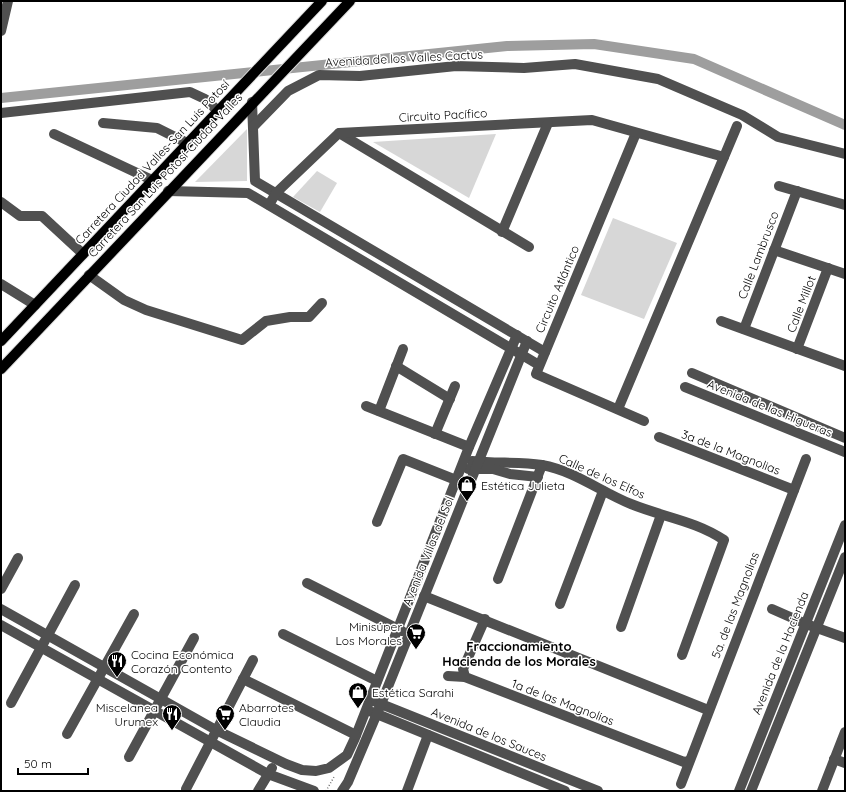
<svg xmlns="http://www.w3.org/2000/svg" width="846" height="792" font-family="Quicksand,sans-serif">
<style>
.green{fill:#d7d7d7}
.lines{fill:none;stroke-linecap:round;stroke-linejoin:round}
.canal{stroke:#9e9e9e;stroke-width:10}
.major-casing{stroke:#dbdbdb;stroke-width:12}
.path{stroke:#727272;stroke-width:1.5;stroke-dasharray:1 2;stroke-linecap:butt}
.minor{stroke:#505050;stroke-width:10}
.major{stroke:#000;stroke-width:10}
.labels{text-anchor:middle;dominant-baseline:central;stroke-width:3;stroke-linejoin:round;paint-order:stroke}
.street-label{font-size:12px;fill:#000;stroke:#fff}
.poi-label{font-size:12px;fill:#000;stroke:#fff;text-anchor:start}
.neighbourhood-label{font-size:13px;font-weight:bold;fill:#000;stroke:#fff}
</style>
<rect width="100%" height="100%" fill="#fff"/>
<g class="green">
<path d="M 247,129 L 247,181 L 195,182 Z"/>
<path d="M 496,134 L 469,198 L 373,142 Z"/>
<path d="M 317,171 L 337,183 L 320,212 L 293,197 Z"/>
<path d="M 613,218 L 677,243 L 644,319 L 581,295 Z"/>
</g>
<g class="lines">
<path class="canal" d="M 1,98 L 507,46 L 594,44 L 694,59 L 845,125"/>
<g class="major-casing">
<g id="major">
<path d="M 1,341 L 322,1"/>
<path d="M 1,369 L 350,1"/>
</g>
</g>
<path class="path" d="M 326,791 L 334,777"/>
<g class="minor">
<path d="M 1,31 L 8,1"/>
<path d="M 252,102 L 255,181 L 545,352"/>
<path d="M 1,113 L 190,92 L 205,99 L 218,111"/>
<path d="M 103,123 L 157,128 L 187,143"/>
<path d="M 253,127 L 288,91 L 319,75 L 360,76 L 456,66 L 524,68 L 575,64 L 658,79 L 742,115 L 778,137 L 845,154"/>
<path d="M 339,133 L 529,247"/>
<path d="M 636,133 L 536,374 L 644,421"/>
<path d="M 54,134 L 152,180"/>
<path d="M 779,186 L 845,205"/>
<path d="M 168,191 L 248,193 L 539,365"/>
<path d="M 1,202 L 20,216 L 42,216 L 83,254"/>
<path d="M 269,205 L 276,193 L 339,133 L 592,120 L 724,157"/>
<path d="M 502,232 L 548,123"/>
<path d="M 774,250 L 845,274"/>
<path d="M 89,275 L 124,300 L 146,310 L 242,340 L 266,321 L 290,317 L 309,317 L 322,303"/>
<path d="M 1,284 L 35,305"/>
<path d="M 721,321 L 845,366"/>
<path d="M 744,329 L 797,191"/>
<path d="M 797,349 L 828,268"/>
<path d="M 396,366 L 450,399"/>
<path d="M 692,373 L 845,438"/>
<path d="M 685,387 L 845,452"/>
<path d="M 366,406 L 469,447"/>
<path d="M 618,409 L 737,126"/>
<path d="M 379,411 L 403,349"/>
<path d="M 435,434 L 455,386"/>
<path d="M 659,437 L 794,490"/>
<path d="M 472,461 C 496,464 519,461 542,465 C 575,471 601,492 631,504 C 663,517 696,521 724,540 L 682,655"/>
<path d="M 468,469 L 493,469 L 510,474 L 538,477"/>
<path d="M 377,522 L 403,459 L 456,480"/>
<path d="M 498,579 L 542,465"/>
<path d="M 307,583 L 402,631"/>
<path d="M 1,589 L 18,558"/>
<path d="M 424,596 L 708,710"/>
<path d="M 560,604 L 603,491"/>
<path d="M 1,609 L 216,730 L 286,764 L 302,770 L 316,771 L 329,768 L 347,755 L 355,738 L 469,447 L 517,335"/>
<path d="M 772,609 L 806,624 L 845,638"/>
<path d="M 485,619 L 463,669 L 465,677 L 684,762 L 688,761"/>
<path d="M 1,625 L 268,774 L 314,791"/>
<path d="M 621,627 L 661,515"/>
<path d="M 283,634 L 377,681"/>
<path d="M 448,676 L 465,677"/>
<path d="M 243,679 L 356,735"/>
<path d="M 376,702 L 598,791"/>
<path d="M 11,703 L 75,585"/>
<path d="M 372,712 L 565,791"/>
<path d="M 67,734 L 134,614"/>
<path d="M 129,757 L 194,638"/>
<path d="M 834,759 L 845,763"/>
<path d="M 681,784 L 806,459"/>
<path d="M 186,789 L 253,660"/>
<path d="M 258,791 L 272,768"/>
<path d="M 342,791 L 348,782 L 381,704 L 527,341"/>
<path d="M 407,791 L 428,735"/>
<path d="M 739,791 L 845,525"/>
<path d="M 751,791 L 845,557"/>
<path d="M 822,791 L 845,732"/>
</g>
<use href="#major" class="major"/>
</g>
<defs>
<g id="shop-pin" transform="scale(1)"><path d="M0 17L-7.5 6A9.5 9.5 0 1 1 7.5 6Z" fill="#000" stroke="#fff"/><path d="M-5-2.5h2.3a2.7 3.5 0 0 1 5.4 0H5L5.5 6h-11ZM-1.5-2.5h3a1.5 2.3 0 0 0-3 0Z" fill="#fff"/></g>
<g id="supermarket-pin" transform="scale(1)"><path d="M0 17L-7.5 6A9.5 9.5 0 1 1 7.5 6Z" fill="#000" stroke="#fff"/><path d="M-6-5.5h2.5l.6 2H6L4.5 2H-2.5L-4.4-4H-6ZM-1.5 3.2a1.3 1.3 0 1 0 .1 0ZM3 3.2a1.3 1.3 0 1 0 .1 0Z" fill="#fff"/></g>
<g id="restaurant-pin" transform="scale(1)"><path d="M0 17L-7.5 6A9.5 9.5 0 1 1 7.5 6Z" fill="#000" stroke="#fff"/><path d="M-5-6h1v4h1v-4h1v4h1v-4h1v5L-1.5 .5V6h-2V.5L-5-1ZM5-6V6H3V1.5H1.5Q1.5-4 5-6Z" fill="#fff"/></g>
</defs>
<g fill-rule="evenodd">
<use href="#shop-pin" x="467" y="485"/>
<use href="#supermarket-pin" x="416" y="633"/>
<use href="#restaurant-pin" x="117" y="661"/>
<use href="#shop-pin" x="358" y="692"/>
<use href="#restaurant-pin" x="172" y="714"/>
<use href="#supermarket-pin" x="225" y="714"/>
</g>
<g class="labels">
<g class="street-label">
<text transform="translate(404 58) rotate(-3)">Avenida de los Valles Cactus</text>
<text transform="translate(443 115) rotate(-3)">Circuito Pacífico</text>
<text transform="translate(152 162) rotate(-47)">Carretera Ciudad Valles-San Luis Potosí</text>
<text transform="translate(165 175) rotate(-47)">Carretera San Luis Potosí-Ciudad Valles</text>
<text transform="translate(758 255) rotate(-69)">Calle Lambrusco</text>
<text transform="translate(557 289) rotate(-67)">Circuito Atlántico</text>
<text transform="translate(801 304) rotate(-69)">Calle Millot</text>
<text transform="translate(770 408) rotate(22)">Avenida de las Higueras</text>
<text transform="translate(731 452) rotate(21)">3a de la Magnolias</text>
<text transform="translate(602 476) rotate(24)">Calle de los Elfos</text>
<text transform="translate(428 551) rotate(-68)">Avenida Villas del Sol</text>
<text transform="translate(735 605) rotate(-69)">5a. de las Magnolias</text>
<text transform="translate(780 653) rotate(-68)">Avenida de la Hacienda</text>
<text transform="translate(563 702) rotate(21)">1a de las Magnolias</text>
<text transform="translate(489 734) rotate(22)">Avenida de los Sauces</text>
</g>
<g class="poi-label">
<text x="481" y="485">Estética Julieta</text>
<text x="402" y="626" text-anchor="end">Minisúper<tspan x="402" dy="14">Los Morales</tspan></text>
<text x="131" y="654">Cocina Económica<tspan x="131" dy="14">Corazón Contento</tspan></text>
<text x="372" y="692">Estética Sarahi</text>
<text x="158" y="707" text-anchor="end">Miscelanea<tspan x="158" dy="14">Urumex</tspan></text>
<text x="239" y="707">Abarrotes<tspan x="239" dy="14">Claudia</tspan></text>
</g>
<g class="neighbourhood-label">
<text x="519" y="646">Fraccionamiento<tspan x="519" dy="15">Hacienda de los Morales</tspan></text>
</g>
</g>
<rect width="846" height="792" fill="none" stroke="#000000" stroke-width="4"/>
<path d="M18 768v6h70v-6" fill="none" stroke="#000000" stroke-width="2"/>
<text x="24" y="768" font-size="12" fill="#000000" stroke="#ffffff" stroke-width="3" paint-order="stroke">50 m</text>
</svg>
